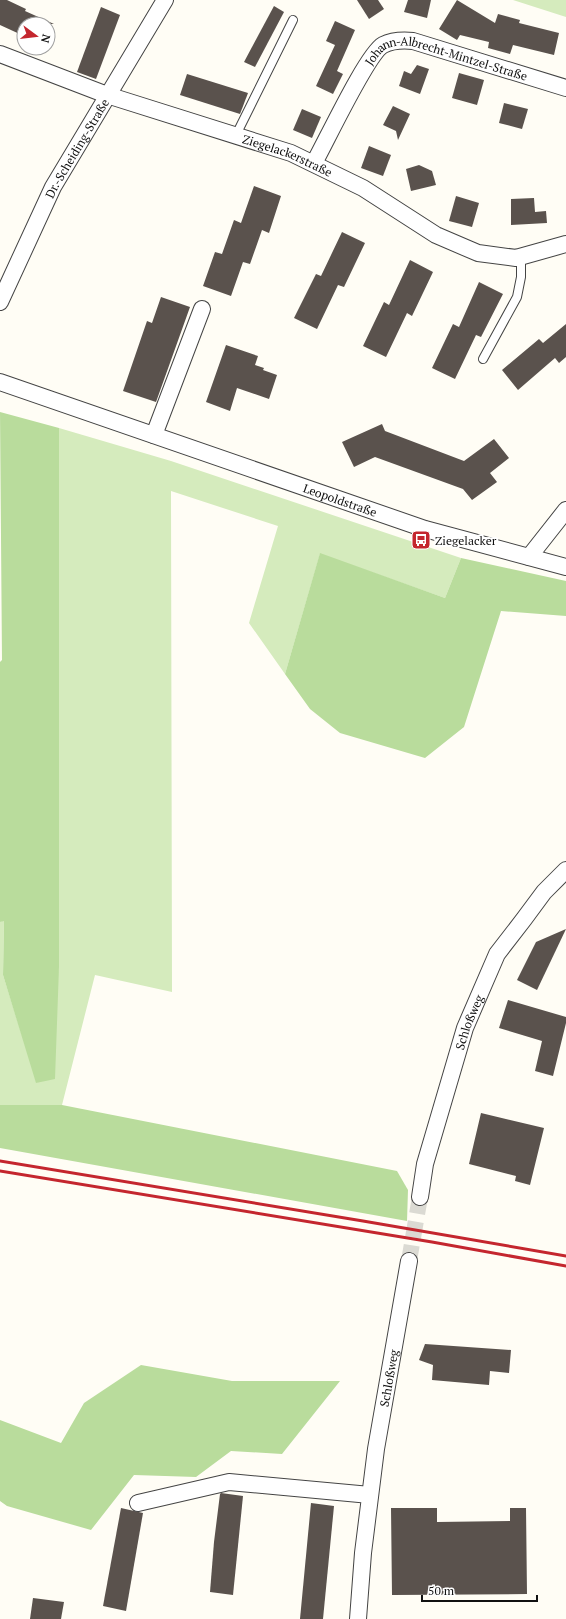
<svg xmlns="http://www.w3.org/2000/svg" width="566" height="1619" font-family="'PT Serif',serif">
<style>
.green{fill:#d5ebbd}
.forest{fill:#b9dc9c}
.building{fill:#5a524d}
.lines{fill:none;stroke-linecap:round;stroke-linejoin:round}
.street-tunnel{stroke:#dbdad3;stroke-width:16;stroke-dasharray:16 8;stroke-linecap:butt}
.lane-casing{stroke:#444;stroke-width:10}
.street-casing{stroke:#444;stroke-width:18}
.lane{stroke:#fff;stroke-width:8}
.street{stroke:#fff;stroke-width:16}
.rail{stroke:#c4262e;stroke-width:3}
.labels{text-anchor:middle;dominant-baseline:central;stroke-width:4;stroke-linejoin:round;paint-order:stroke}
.street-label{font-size:12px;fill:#111;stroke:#fff}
.poi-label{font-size:12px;fill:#111;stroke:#fff;text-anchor:start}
</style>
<rect width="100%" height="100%" fill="#fffdf5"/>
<g class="green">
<path d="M 513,0 L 566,0 L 566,17 Z"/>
<path d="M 59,428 L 171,461 L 461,558 L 445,598 L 320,554 L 285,674 L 249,623 L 278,526 L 171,491 L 172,992 L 95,975 L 62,1105 L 0,1105 L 0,922 L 4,920 L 3,975 L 37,1083 L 59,967 Z"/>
</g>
<g class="forest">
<path d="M 0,412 L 59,428 L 59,967 L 55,1079 L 36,1083 L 3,975 L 4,921 L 0,922 L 0,662 L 2,660 Z"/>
<path d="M 320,553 L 445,598 L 461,558 L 566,581 L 566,616 L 501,611 L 464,727 L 425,758 L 340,733 L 310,709 L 285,674 Z"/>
<path d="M 0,1105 L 62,1105 L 397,1171 L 408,1190 L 407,1221 L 0,1148 Z"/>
<path d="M 141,1365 L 232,1381 L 340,1381 L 282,1454 L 231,1451 L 196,1477 L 134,1475 L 91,1530 L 7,1506 L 0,1501 L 0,1420 L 61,1443 L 84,1403 Z"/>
</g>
<g class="building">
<path d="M 0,0 L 7,0 L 26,9 L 25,11 L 54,24 L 24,24 L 24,36 L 0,25 Z"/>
<path d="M 357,0 L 378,0 L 384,9 L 369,19 Z"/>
<path d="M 408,0 L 431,0 L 427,18 L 404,12 Z"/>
<path d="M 457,0 L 495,23 L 498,14 L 520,20 L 519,23 L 559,33 L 554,55 L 513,45 L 510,54 L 488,48 L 489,42 L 460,35 L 457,40 L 439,29 Z"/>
<path d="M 274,6 L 284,12 L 255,67 L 244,62 Z"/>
<path d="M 101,7 L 120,15 L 96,79 L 77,72 Z"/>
<path d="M 335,21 L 355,30 L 337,71 L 343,74 L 333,94 L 316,86 L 335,45 L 326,41 Z"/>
<path d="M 417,65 L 429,69 L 420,94 L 399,86 L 404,71 L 411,74 Z"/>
<path d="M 459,73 L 484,80 L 477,105 L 452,98 Z"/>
<path d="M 187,74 L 248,93 L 240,114 L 180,95 Z"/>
<path d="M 504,103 L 528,109 L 522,129 L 499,123 Z"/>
<path d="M 393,106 L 410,114 L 398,140 L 396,131 L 383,125 Z"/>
<path d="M 302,109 L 321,117 L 312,138 L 293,130 Z"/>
<path d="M 369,146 L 391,155 L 383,176 L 361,168 Z"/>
<path d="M 419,165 L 432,171 L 436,185 L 411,191 L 406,169 Z"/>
<path d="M 254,186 L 281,196 L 269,233 L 262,230 L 250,264 L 243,262 L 231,296 L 203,286 L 215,252 L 222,254 L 234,220 L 241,223 Z"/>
<path d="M 456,196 L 479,203 L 472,227 L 449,221 Z"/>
<path d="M 534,198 L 535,212 L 546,211 L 547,223 L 511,225 L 511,199 Z"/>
<path d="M 342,232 L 365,243 L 344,287 L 338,285 L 317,329 L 294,318 L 316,274 L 321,276 Z"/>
<path d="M 410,260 L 433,272 L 412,316 L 407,313 L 386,357 L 363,346 L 384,302 L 389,305 Z"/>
<path d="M 479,282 L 503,294 L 481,337 L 476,335 L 455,379 L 432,368 L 453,324 L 459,327 Z"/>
<path d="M 161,297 L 190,307 L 156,402 L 123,391 L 147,321 L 152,323 Z"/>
<path d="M 566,324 L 566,357 L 559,363 L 555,358 L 518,390 L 502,370 L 539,339 L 543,343 Z"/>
<path d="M 226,345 L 258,356 L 255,365 L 264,368 L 263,370 L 277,375 L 269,399 L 237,388 L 230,411 L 206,402 Z"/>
<path d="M 382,424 L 385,431 L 464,461 L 494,439 L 509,458 L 490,473 L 497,482 L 472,500 L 463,489 L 375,457 L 354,467 L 342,442 Z"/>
<path d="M 566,929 L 537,990 L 517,980 L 536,942 Z"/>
<path d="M 508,1000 L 566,1017 L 566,1023 L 553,1076 L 535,1071 L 542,1041 L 499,1028 Z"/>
<path d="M 481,1113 L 544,1128 L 530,1185 L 515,1181 L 516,1176 L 469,1164 Z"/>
<path d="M 425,1344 L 511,1350 L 509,1373 L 490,1371 L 489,1385 L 432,1380 L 433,1365 L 419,1360 Z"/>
<path d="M 221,1493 L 243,1496 L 233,1595 L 210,1592 L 214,1542 L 220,1494 Z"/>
<path d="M 311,1503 L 334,1506 L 323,1619 L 300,1619 Z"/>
<path d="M 121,1508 L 143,1513 L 126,1611 L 103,1606 Z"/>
<path d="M 391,1508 L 437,1508 L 437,1522 L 510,1521 L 510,1508 L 526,1508 L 527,1594 L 392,1595 Z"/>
<path d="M 33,1598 L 64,1602 L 61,1619 L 30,1619 Z"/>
</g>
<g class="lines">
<path class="street-tunnel" d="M 409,1261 L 420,1197"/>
<g class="lane-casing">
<g id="lane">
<path d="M 236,135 L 293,20"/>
<path d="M 483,359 L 517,297 L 521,277 L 521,257"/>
</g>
</g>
<g class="street-casing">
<g id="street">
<path id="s1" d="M 0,54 L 107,95 L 291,153 L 363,188 L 436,235 L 478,253 L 516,258 L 566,244"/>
<path id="s2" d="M 314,163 C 326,142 367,54 383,45 C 393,40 403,40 413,41 L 566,88"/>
<path id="s3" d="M 0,302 L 53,187 L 165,0"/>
<path id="s4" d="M 0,382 L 425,529 L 566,567"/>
<path d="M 154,435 L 202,309"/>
<path d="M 529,557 L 566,510"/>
<path id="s5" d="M 420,1197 L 425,1164 L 465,1028 L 497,954 L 524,919 L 544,892 L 566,870"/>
<path d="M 138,1503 L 229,1482 L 370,1495"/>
<path id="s6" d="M 358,1619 L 363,1553 L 376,1449 L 409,1261"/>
</g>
</g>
<use href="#lane" class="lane"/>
<use href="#street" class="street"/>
<g class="rail">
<path d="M 0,1161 L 363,1221 L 566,1256"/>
<path d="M 0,1171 L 432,1242 L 566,1266"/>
</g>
</g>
<defs>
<g id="bus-square" transform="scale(1)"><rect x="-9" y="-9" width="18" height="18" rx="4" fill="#c4262e" stroke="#fff"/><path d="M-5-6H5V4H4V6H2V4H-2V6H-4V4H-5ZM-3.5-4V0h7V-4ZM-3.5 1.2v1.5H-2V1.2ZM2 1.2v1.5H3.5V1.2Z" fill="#fff"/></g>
</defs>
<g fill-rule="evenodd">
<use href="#bus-square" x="421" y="540"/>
</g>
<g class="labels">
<g class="street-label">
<text stroke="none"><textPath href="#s2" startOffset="200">Johann-Albrecht-Mintzel-Straße</textPath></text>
<text stroke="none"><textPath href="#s3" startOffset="172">Dr.-Scheiding-Straße</textPath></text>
<text stroke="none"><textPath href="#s1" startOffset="305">Ziegelackerstraße</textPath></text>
<text stroke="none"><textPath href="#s4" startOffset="360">Leopoldstraße</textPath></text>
<text stroke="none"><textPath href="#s5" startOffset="182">Schloßweg</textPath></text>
<text stroke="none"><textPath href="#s6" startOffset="243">Schloßweg</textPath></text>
</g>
<g class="poi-label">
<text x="435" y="540">Ziegelacker</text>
</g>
</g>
<g transform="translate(36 36) rotate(105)"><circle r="19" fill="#ffffff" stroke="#a0a0a0"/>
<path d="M0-3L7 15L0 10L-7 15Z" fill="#c4262e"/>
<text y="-6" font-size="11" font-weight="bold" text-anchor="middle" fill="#111111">N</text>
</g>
<path d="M422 1595v6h115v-6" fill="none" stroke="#111111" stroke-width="2"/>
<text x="428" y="1595" font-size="12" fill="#111111" stroke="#ffffff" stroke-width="3" paint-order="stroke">50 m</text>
</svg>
